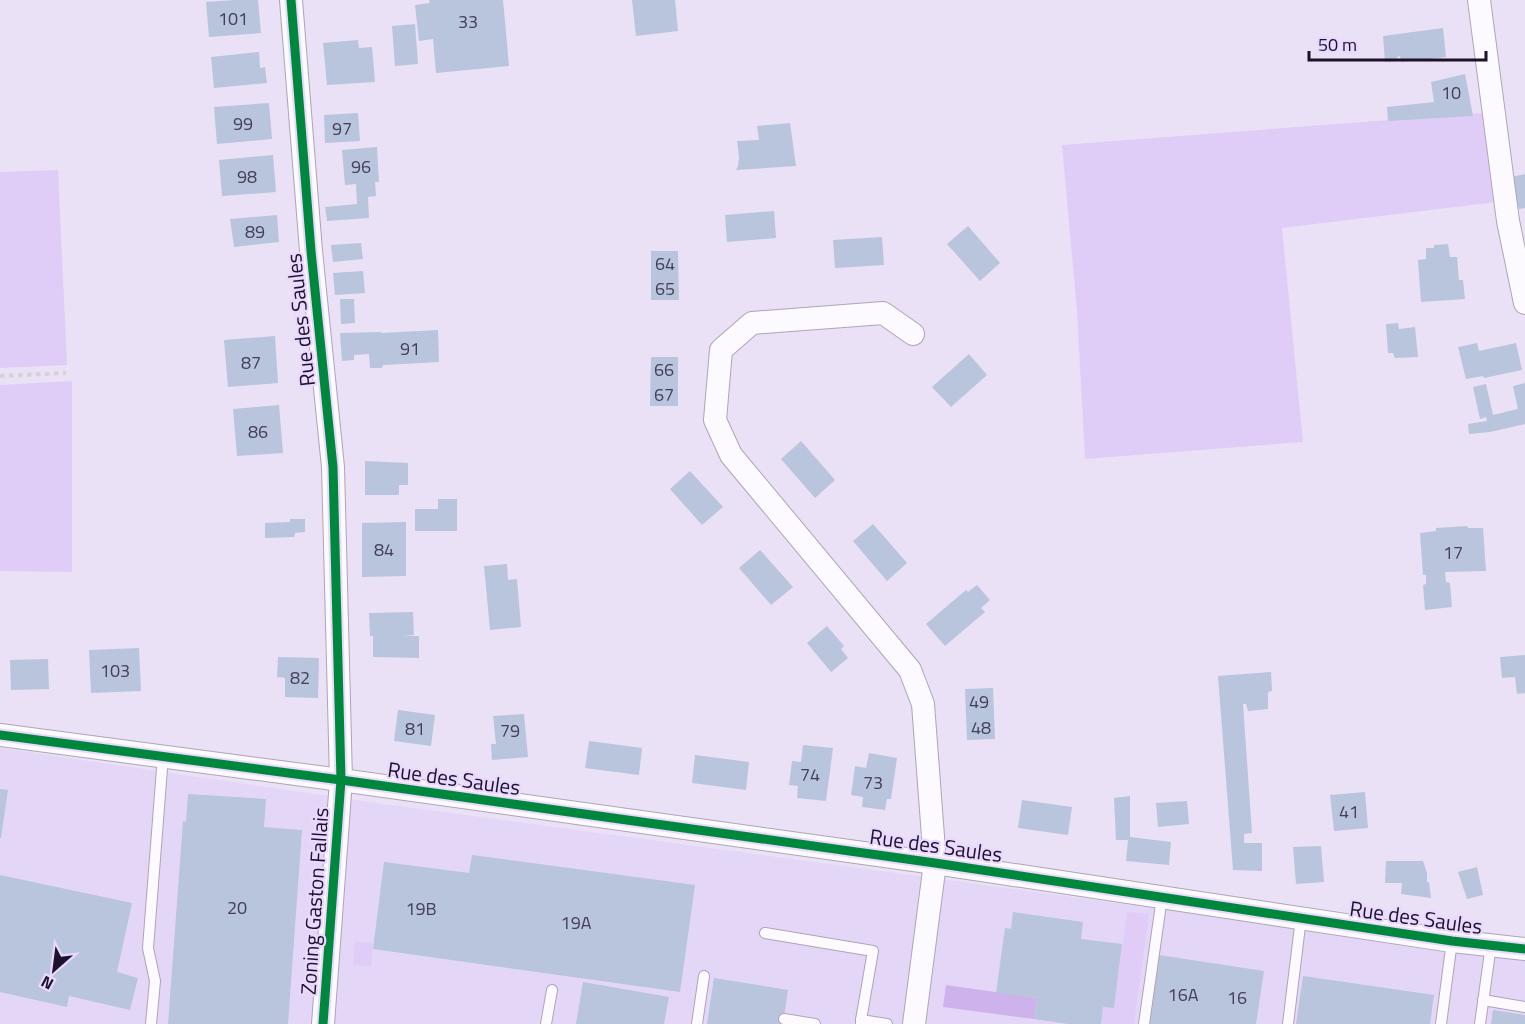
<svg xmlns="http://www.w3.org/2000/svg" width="1525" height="1024" font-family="'Titillium Web',sans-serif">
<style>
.built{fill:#e4d6f7}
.green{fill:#e0cdf7}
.forest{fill:#cdb2ec}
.building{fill:#b8c5dc}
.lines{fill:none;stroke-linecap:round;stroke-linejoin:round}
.lane-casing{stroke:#aea4b8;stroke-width:12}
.street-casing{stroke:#aea4b8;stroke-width:24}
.path{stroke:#d4d1d8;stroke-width:4;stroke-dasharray:4.5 4.5;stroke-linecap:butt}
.lane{stroke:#fcfafe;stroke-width:10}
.street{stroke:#fcfafe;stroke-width:22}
.cycleway-casing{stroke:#e9d8ff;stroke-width:13}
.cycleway{stroke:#00873e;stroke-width:9}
.labels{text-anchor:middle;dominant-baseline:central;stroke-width:4.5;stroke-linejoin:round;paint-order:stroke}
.number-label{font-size:18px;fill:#443f56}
.street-label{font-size:21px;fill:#1d1229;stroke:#e9d8ff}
</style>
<rect width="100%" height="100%" fill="#eae1f6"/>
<path class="built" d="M 0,748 L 376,803 L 985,885 L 1525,960 L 1525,1024 L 0,1024 Z"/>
<g class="green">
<path d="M 1494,112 L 1505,201 L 1282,228 L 1303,442 L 1085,459 L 1077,312 L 1062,145 Z"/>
<path d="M 58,170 L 67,365 L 0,368 L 0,172 Z"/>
<path d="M 72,381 L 72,572 L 0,571 L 0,385 Z"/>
<path d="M 1127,912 L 1149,914 L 1134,1024 L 1101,1024 L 1103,1007 L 1114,1008 Z"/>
<path d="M 355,942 L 373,943 L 371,967 L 353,965 Z"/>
</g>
<path class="forest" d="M 946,985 L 1037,998 L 1034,1019 L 943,1007 Z"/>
<g class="building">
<path d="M 235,0 L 258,0 L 261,33 L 209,37 L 206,2 Z"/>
<path d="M 429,0 L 503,0 L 509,66 L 436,73 L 433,39 L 419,41 L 415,5 L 430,3 Z"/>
<path d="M 632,0 L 675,0 L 678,31 L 636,36 Z"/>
<path d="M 415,24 L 418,64 L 395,66 L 392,26 Z"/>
<path d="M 1443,28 L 1446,57 L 1401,62 L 1400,56 L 1397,57 L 1397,61 L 1385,62 L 1383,36 Z"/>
<path d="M 358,40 L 359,48 L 372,47 L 375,82 L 327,85 L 323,43 Z"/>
<path d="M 259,52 L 260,68 L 265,67 L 267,83 L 214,88 L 211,57 Z"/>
<path d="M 1465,74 L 1473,116 L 1388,121 L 1387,107 L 1434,102 L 1431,82 Z"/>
<path d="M 269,103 L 272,139 L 217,144 L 214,107 Z"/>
<path d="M 358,113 L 360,141 L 325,143 L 324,115 Z"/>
<path d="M 790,123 L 796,166 L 736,170 L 738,166 L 739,157 L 737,141 L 759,140 L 757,126 Z"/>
<path d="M 377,147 L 379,182 L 375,182 L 376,196 L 368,197 L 369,218 L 327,221 L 325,207 L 357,204 L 356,184 L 345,185 L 342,150 Z"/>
<path d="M 273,155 L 276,192 L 222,196 L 219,160 Z"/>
<path d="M 1525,174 L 1525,208 L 1519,209 L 1511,177 Z"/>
<path d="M 774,211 L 776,238 L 727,242 L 725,215 Z"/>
<path d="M 277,215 L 279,242 L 234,247 L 230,219 Z"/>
<path d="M 968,226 L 1000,263 L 980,281 L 947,244 Z"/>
<path d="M 882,237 L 884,265 L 835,268 L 833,240 Z"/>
<path d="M 361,243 L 363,259 L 333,262 L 331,245 Z"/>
<path d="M 1448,244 L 1450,257 L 1457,257 L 1459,280 L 1463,280 L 1465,299 L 1421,302 L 1418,260 L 1426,259 L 1426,248 L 1434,248 L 1434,245 Z"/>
<path d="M 651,251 L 678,251 L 679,300 L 651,300 Z"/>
<path d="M 363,271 L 365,293 L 335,295 L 333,273 Z"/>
<path d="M 340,299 L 354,299 L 355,323 L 341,324 Z"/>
<path d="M 1398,323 L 1399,329 L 1415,327 L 1418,357 L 1395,358 L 1393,353 L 1388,353 L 1386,324 Z"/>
<path d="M 438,330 L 439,362 L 383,365 L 382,368 L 370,368 L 369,354 L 354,355 L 354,360 L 342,361 L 340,333 L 381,332 L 381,333 Z"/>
<path d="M 275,336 L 278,383 L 228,387 L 224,340 Z"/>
<path d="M 1477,343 L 1479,351 L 1516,343 L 1522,370 L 1484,378 L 1483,376 L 1466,379 L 1458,347 Z"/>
<path d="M 969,354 L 987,375 L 951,407 L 932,387 Z"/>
<path d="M 651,357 L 678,357 L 678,406 L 650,406 Z"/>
<path d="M 1525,383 L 1525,424 L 1490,432 L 1469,434 L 1468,424 L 1487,421 L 1486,417 L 1480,419 L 1473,387 L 1486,384 L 1493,415 L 1518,409 L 1513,386 Z"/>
<path d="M 279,405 L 283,453 L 237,456 L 233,409 Z"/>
<path d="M 801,441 L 835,480 L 815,498 L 781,459 Z"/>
<path d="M 365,461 L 408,463 L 408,485 L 399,485 L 399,495 L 365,495 Z"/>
<path d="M 690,471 L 723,507 L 702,525 L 670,489 Z"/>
<path d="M 438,499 L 457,499 L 457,531 L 415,531 L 415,509 L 438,509 Z"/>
<path d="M 290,519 L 305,519 L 305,532 L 295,533 L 294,537 L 265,538 L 265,523 L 290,522 Z"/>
<path d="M 406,522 L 406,576 L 362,577 L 362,523 Z"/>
<path d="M 873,524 L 907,563 L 887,581 L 853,541 Z"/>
<path d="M 1467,526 L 1468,528 L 1483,528 L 1486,571 L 1445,572 L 1446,582 L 1450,583 L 1452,607 L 1425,610 L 1423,585 L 1426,584 L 1426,575 L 1423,575 L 1420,533 L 1436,531 L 1436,528 Z"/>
<path d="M 760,550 L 793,587 L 771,605 L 739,568 Z"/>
<path d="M 507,564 L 508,580 L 517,579 L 521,627 L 490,630 L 484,566 Z"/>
<path d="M 977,585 L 990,600 L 981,608 L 985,612 L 945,646 L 926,624 L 966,590 L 968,592 Z"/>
<path d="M 413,612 L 414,635 L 404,636 L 419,636 L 419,658 L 373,657 L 373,636 L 370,636 L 369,613 Z"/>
<path d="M 827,626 L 844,646 L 841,649 L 848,658 L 831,672 L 807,643 Z"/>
<path d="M 139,648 L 141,691 L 91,693 L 89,650 Z"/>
<path d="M 1525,655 L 1525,693 L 1517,694 L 1515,677 L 1502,678 L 1500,657 Z"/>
<path d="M 278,657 L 319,658 L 318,698 L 285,697 L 285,678 L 277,677 Z"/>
<path d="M 48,659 L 49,689 L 11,690 L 10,660 Z"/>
<path d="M 1271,672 L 1272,691 L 1268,692 L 1268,709 L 1248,711 L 1246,704 L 1243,704 L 1252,833 L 1244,834 L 1244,843 L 1262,843 L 1262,871 L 1233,870 L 1218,676 Z"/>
<path d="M 993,688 L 995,739 L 967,740 L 965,689 Z"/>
<path d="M 398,710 L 435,715 L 431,746 L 394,741 Z"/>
<path d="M 524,714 L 528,757 L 492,760 L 491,744 L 496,744 L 493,716 Z"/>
<path d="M 589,741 L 642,748 L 639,775 L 585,768 Z"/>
<path d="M 803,745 L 833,748 L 826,801 L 797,798 L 798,786 L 789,785 L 792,761 L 801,762 Z"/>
<path d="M 869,753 L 897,758 L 891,799 L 887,799 L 885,810 L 862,807 L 863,797 L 851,795 L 855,766 L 866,768 Z"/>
<path d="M 695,755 L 749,762 L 746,790 L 692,783 Z"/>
<path d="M 0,789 L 8,790 L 1,838 L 0,838 Z"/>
<path d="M 1365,792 L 1368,828 L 1334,831 L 1330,795 Z"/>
<path d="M 188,794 L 266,799 L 264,827 L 302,830 L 288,1024 L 168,1024 L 183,821 L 186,822 Z"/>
<path d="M 1130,796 L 1130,837 L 1171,842 L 1169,865 L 1126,861 L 1128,840 L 1116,840 L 1114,798 Z"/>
<path d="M 1022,800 L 1072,807 L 1068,835 L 1018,828 Z"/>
<path d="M 1187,801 L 1189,824 L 1158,827 L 1156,803 Z"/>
<path d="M 1321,846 L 1324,882 L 1296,884 L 1293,847 Z"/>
<path d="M 472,855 L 695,885 L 680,992 L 373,949 L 384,862 L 469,873 Z"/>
<path d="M 1386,861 L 1423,861 L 1427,873 L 1427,882 L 1429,882 L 1431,898 L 1401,894 L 1402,883 L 1385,883 Z"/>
<path d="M 1477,867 L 1483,895 L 1467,899 L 1458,872 Z"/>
<path d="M 0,875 L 132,903 L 117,972 L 138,978 L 130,1010 L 69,996 L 67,1007 L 0,992 Z"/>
<path d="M 1013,912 L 1083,922 L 1081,939 L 1122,944 L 1114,1008 L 1103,1007 L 1101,1024 L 1068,1024 L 1034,1019 L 1037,998 L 996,993 L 1005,928 L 1011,929 Z"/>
<path d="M 1159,955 L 1264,971 L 1256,1024 L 1149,1024 Z"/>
<path d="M 1303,976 L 1434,995 L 1430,1024 L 1296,1024 Z"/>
<path d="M 714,978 L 788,990 L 783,1024 L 707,1024 Z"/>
<path d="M 583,982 L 669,997 L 664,1024 L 576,1024 Z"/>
<path d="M 1493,1010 L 1525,1015 L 1525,1024 L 1491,1024 Z"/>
</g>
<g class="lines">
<g class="lane-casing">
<g id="lane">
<path d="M 765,933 L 873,951 L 861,1020"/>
<path d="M 1483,1000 L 1525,1007"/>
<path d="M 784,1019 L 815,1024"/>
<path d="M 151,1024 L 155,981 L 148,948 L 163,756"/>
<path d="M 546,1024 L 552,990"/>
<path d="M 697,1024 L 704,976"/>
<path d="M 861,1024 L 861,1020 L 887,1024"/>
<path d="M 1144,1024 L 1162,897"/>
<path d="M 1288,1024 L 1301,918"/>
<path d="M 1441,1024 L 1452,941"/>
<path d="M 1480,1024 L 1491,945"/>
</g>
</g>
<g class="street-casing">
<g id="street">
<path d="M 291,0 L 311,251 L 333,467 L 341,780 L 323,1024"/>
<path d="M 1479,0 L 1508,221 L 1525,303"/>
<path d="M 913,334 L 883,313 L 752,323 L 721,350 L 715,420 L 731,455 L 910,670 L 923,704 L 935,863 L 914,1024"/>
<path d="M 0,735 L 341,780 L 935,863 L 1452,941 L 1525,949"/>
</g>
</g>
<path class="path" d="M 0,376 L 66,373"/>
<use href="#lane" class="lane"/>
<use href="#street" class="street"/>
<g class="cycleway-casing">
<g id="cycleway">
<path d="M 291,0 L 311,251 L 333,467 L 341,780 L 323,1024"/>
<path d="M 0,735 L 341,780 L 935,863 L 1452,941 L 1525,949"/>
</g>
</g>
<use href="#cycleway" class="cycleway"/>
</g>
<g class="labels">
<g class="number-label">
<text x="233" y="18">101</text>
<text x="468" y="21">33</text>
<text x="1451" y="92">10</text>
<text x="243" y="123">99</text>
<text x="342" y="128">97</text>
<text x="361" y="166">96</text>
<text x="247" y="176">98</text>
<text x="255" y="231">89</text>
<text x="665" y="263">64</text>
<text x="665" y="288">65</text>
<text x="410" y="348">91</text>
<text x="251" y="362">87</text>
<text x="664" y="369">66</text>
<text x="664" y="394">67</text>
<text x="258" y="431">86</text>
<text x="384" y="549">84</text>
<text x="1453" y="552">17</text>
<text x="115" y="670">103</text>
<text x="300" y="677">82</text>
<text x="979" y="701">49</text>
<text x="981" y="727">48</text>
<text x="415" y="728">81</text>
<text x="510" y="730">79</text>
<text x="810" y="774">74</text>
<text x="873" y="782">73</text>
<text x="1349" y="811">41</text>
<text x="237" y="907">20</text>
<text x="421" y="908">19B</text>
<text x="576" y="922">19A</text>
<text x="1183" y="994">16A</text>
<text x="1237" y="997">16</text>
</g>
<g class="street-label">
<text transform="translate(300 320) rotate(-96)">Rue des Saules</text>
<text transform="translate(454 778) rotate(8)">Rue des Saules</text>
<text transform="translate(936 845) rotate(8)">Rue des Saules</text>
<text transform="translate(314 901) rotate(-86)">Zoning Gaston Fallais</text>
<text transform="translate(1416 917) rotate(8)">Rue des Saules</text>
</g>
</g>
<g transform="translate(54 970) rotate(208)" stroke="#e9d8ff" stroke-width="4.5" paint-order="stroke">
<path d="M0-4.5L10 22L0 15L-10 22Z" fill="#1d1229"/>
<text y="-9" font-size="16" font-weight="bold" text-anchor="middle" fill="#1d1229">N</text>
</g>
<path d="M1309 51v9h177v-9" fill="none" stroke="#1d1229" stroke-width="3"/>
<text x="1318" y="51" font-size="18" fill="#1d1229" stroke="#e9d8ff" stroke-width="4.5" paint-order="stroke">50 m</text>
</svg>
